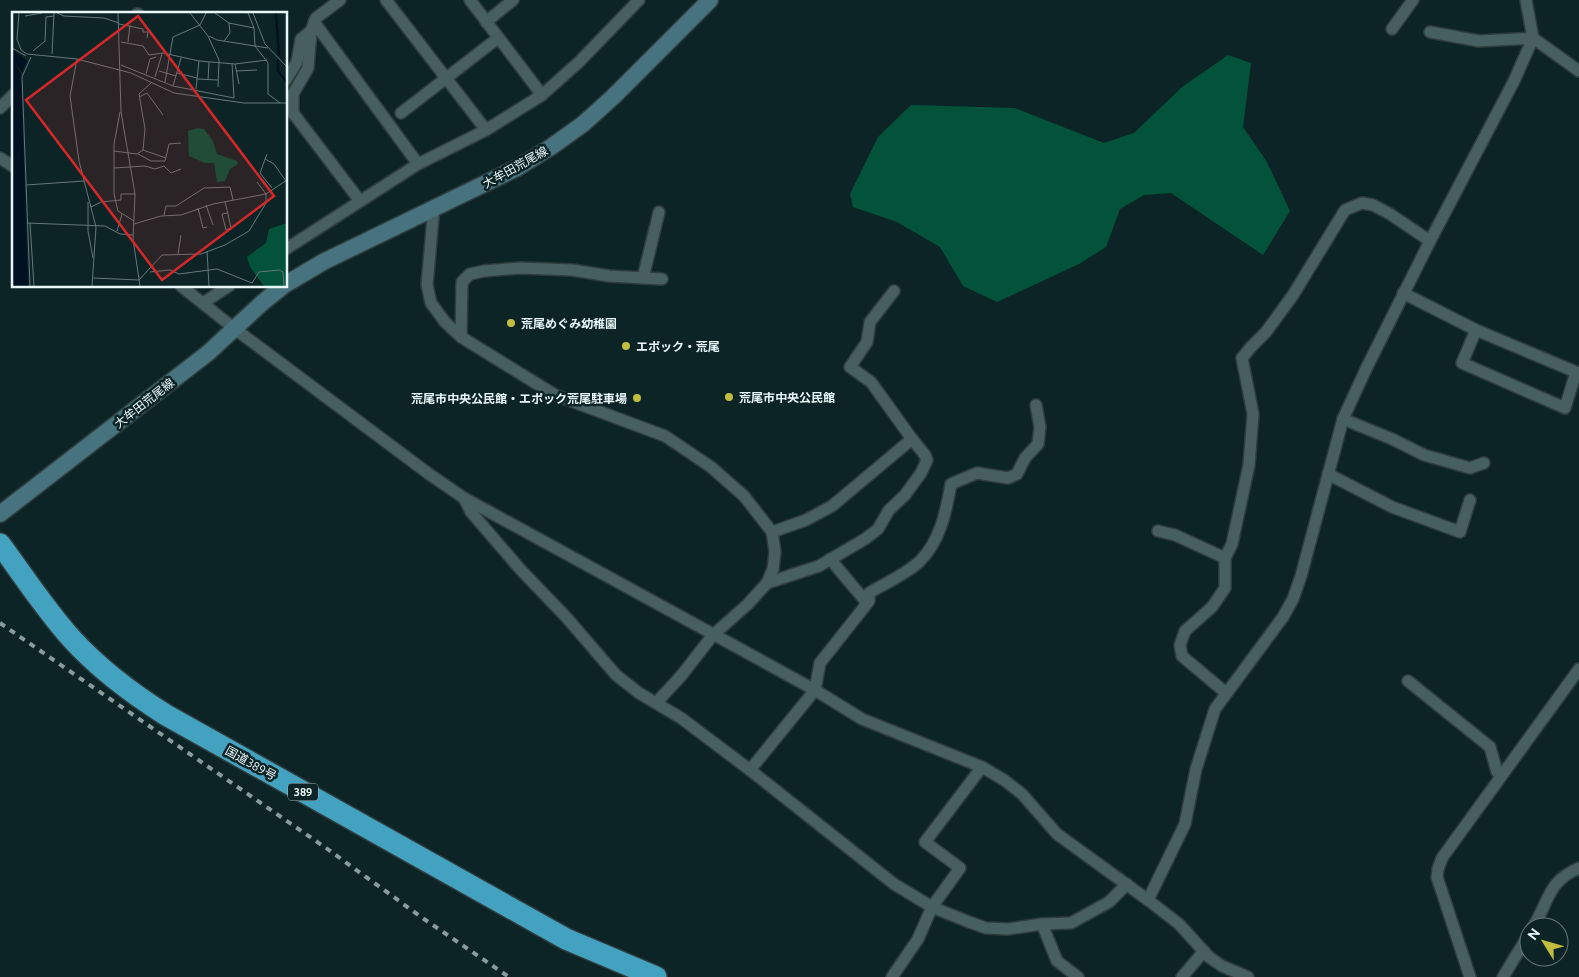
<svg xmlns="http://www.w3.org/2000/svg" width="1579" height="977" font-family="Ubuntu,'Noto Sans JP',sans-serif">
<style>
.green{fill:#02533a}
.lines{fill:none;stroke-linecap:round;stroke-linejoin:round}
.street-casing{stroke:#2f3c3e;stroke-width:14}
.secondary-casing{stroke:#2f3c3e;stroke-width:19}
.highway-casing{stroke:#2f3c3e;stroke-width:24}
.street{stroke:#475f61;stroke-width:11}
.secondary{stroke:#46737e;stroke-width:16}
.highway{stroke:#43a2c0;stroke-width:21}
.rail{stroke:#899b9c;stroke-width:4;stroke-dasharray:6 6;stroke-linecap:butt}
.poi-dot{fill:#c2bd3f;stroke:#0d2426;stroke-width:2}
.labels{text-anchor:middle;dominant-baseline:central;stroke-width:5;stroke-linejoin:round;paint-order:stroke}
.shield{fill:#0d2426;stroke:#a7b8b9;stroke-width:1}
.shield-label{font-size:11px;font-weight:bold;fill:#e9f7f8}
.street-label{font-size:12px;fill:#e9f7f8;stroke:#0d2426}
.poi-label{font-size:12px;font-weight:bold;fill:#e9f7f8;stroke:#0d2426;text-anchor:start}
.inset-river{fill:none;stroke:#012;stroke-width:2.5}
.inset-road{fill:none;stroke:#65787a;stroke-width:1}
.view{fill:#d62828;fill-opacity:0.15;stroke:#d62828;stroke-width:2.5}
.inset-edge{fill:none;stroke:#e9f7f8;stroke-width:2.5}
</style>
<rect width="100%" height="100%" fill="#0d2426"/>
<path class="green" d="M 1228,55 L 1251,63 L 1243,127 L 1267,162 L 1290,211 L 1263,255 L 1171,193 L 1144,195 L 1120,209 L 1106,247 L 1079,264 L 997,302 L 963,286 L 940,247 L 897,222 L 853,207 L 850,194 L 878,137 L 911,105 L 1015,108 L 1104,143 L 1134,133 L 1182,87 Z"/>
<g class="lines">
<g class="street-casing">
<g id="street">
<path d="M 340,0 L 316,18 L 311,31 L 308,68 L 293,94 L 293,113 L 360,201"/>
<path d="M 386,0 L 486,130"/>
<path d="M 470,0 L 542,95"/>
<path d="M 1526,0 L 1533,38 L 1579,71"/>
<path d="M 137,14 L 138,14"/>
<path d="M 314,22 L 418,164"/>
<path d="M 486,22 L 513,0"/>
<path d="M 1392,29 L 1413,0"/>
<path d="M 286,80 L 297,62 L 301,39 L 311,31"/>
<path d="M 0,108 L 14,94"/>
<path d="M 401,113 L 498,38"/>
<path d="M 0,158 L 14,167"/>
<path d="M 434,207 L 427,285 L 431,303 L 445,322 L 461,337 L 555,395 L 665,436 L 711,467 L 744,496 L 772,532 L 775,552 L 773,569 L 767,583 L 748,604 L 713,635 L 681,676 L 656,703"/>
<path d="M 286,249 L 418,164 L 486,130 L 542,95 L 579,62 L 639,0"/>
<path d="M 643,278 L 659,212"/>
<path d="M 181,286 L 235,329 L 429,474 L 464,498 L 815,690 L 862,719 L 982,767 L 1004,780 L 1022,794 L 1057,834 L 1148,900 L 1179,924 L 1209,957 L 1222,966 L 1248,977"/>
<path d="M 1403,293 L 1476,330 L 1576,372 L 1565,408 L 1462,363 L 1476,330"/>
<path d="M 203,303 L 229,286"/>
<path d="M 461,337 L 462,282 L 470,274 L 484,271 L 520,268 L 572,270 L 609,276 L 662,279"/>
<path d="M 1343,419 L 1392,439 L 1424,455 L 1470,468 L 1484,463"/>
<path d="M 1328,474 L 1392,507 L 1460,532 L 1470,500"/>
<path d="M 464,498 L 471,512 L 520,569 L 567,618 L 616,675 L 639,693 L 681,718 L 750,770 L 894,884 L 932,907 L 969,922 L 986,928 L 1008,929 L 1042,924 L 1071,923 L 1109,902 L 1127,884"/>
<path d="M 1158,531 L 1175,535 L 1225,558"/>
<path d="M 772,532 L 806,520 L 832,506 L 912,439"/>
<path d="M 830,559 L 867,603"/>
<path d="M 767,583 L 819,566 L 865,539 L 878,529 L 889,510 L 905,495 L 921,473 L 927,460 L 925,455 L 912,439 L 871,382 L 850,367 L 867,342 L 870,322 L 894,291"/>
<path d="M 1408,681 L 1490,747 L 1497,772 L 1502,775"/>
<path d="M 1226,693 L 1182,656 L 1180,645 L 1185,631 L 1212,607 L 1225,588 L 1225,558 L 1232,544 L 1249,465 L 1253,414 L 1242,358 L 1251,347 L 1266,332 L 1293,295 L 1345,210 L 1362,203 L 1373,205 L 1390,214 L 1430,241"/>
<path d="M 750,770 L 815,690 L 820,663 L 869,601 L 869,593 C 884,584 906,574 919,562 C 940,542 946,512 951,484 L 977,473 L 1008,478 L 1017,474 L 1025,458 L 1038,444 L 1040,427 L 1036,405"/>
<path d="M 1148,900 L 1185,824 L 1196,769 L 1215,709 L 1283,617 L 1293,599 L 1301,576 L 1343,419 L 1366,369 L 1430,241 L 1514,81 L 1533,38 L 1479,41 L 1430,32"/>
<path d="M 1042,924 L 1057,961 L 1078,977"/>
<path d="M 1533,927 C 1550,900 1547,882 1579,868"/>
<path d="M 892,977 L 918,939 L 932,907 L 960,868 L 925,842 L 982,767"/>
<path d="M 1182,977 L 1204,951"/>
<path d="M 1470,977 L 1437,877 L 1438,869 L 1442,858 L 1579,669"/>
<path d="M 1503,977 L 1529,934"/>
</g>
</g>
<g class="secondary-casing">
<g id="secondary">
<path d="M 286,284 L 323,262 L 517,168 L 551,147 L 583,124 L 613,97 L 710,0"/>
<path d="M 0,514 L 208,353 L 262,303 L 283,286"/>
</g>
</g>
<g class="highway-casing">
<path id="highway" d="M 0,544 C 23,575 45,609 71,638 C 99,669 131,693 166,715 L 566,939 L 656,977"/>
</g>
<use href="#street" class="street"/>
<use href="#secondary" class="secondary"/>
<use href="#highway" class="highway"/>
<path class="rail" d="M 0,623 L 326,848 L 424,919 L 509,977"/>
</g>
<g class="poi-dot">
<circle cx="511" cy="323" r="5"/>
<circle cx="626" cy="346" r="5"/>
<circle cx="729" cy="397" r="5"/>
<circle cx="637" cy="398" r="5"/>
</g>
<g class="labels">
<rect class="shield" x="288" y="783.5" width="30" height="17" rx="4"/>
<g class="shield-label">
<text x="303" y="792">389</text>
</g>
<g class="street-label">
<text transform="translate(515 167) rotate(-29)">大牟田荒尾線</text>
<text transform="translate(144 403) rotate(-38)">大牟田荒尾線</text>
<text transform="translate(251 763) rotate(29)">国道389号</text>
</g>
<g class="poi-label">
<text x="521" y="323">荒尾めぐみ幼稚園</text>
<text x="636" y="346">エポック・荒尾</text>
<text x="739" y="397">荒尾市中央公民館</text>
<text x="627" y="398" text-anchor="end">荒尾市中央公民館・エポック荒尾駐車場</text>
</g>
</g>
<g transform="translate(12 12)">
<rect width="275" height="275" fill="#0d2426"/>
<path d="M 186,116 L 192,117 L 201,129 L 205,142 L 225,149 L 226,152 L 218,157 L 213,169 L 205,170 L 202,151 L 193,151 L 177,144 L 176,119 ZM 275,211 L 275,274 L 252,274 L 238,255 L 235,245 L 254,231 L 257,217 Z" fill="#02533a"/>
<path d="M 0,36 L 15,49 L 10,60 L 2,50 L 9,62 L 16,274 L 0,274 Z" fill="#012"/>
<path class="inset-river" d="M 264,1 L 267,44M 266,48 L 266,59 L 275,70"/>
<path class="inset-road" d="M 7,1 L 5,27 L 9,38 L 15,42 L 65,47 L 58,84 L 67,149 L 84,215 L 80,274M 45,1 L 52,4 L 92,6 L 107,11M 106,1 L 109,100 L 123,182 L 121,227 L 128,274M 178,1 L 196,24 L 207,48 L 206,75M 203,1 L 217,11 L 242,16 L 243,34 L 256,51 L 256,82 L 268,91M 236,1 L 242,16M 241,1 L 253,32 L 275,55M 13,4 L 30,1M 107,12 L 131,17 L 131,20 L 136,20 L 135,26M 197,24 L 205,28 L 256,36M 212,29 L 218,21 L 217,11M 109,30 L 131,34 L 137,43 L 151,41 L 187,49 L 223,52 L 255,48M 116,30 L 118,13M 0,36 L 14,44M 21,39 L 33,29 L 34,5 L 42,4M 40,42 L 42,1M 65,47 L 119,61 L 162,81 L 232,91 L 275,91M 220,51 L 222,86M 223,52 L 227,72M 109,53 L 161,74 L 222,86M 147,59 L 164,64M 224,59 L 245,58M 165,61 L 185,66M 134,62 L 138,47 L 144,45M 143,65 L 150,42M 185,67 L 206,68M 196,68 L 197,50M 153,70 L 161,25 L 188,13 L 194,1M 161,74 L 169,46M 184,77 L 187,49M 127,85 L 135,81 L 151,103M 108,100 L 102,132 L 102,182 L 106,199 L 122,209M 131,138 L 154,146M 102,139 L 125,142 L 131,138 L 133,117 L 127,82 L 139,71M 126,142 L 139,149 L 153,149 L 157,132 L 169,131M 255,142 L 248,161 L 260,176M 253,147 L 262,152 L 274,169M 102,156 L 133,154 L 143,157 L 152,154 L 159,161 L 169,157M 14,173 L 72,169M 213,189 L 219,216 L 214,218 L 210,202 L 215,201M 76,190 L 76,219 L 81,246M 194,193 L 201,213M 79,195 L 89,190 L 109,188 L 109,182 L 123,182M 186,196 L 191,216 L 195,215M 152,203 L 154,194 L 164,194 L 192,176 L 218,175 L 221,188M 15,211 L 93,214 L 108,222 L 121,223M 18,211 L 22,274M 122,212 L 149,204 L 169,203 L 201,192 L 254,182 L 245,170M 105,219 L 110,202M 195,239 L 197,274M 166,242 L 169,223M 138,260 L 158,258 L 167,262 L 205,257 L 240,271 L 247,260 L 267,258 L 271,260 L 272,274M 81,266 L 127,268 L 150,243 L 189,242 L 213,233 L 237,219 L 254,191 L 254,182 L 275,168M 18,274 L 10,65 L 19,45"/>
<path class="view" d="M 126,4 L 262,184 L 150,268 L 14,88 Z"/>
<rect width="275" height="275" class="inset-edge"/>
</g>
<g transform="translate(1544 942) rotate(307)"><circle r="24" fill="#0d2426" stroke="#65787a"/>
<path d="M0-4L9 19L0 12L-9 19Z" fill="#c2bd3f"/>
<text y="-8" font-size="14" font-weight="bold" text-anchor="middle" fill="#e9f7f8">N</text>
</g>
</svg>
